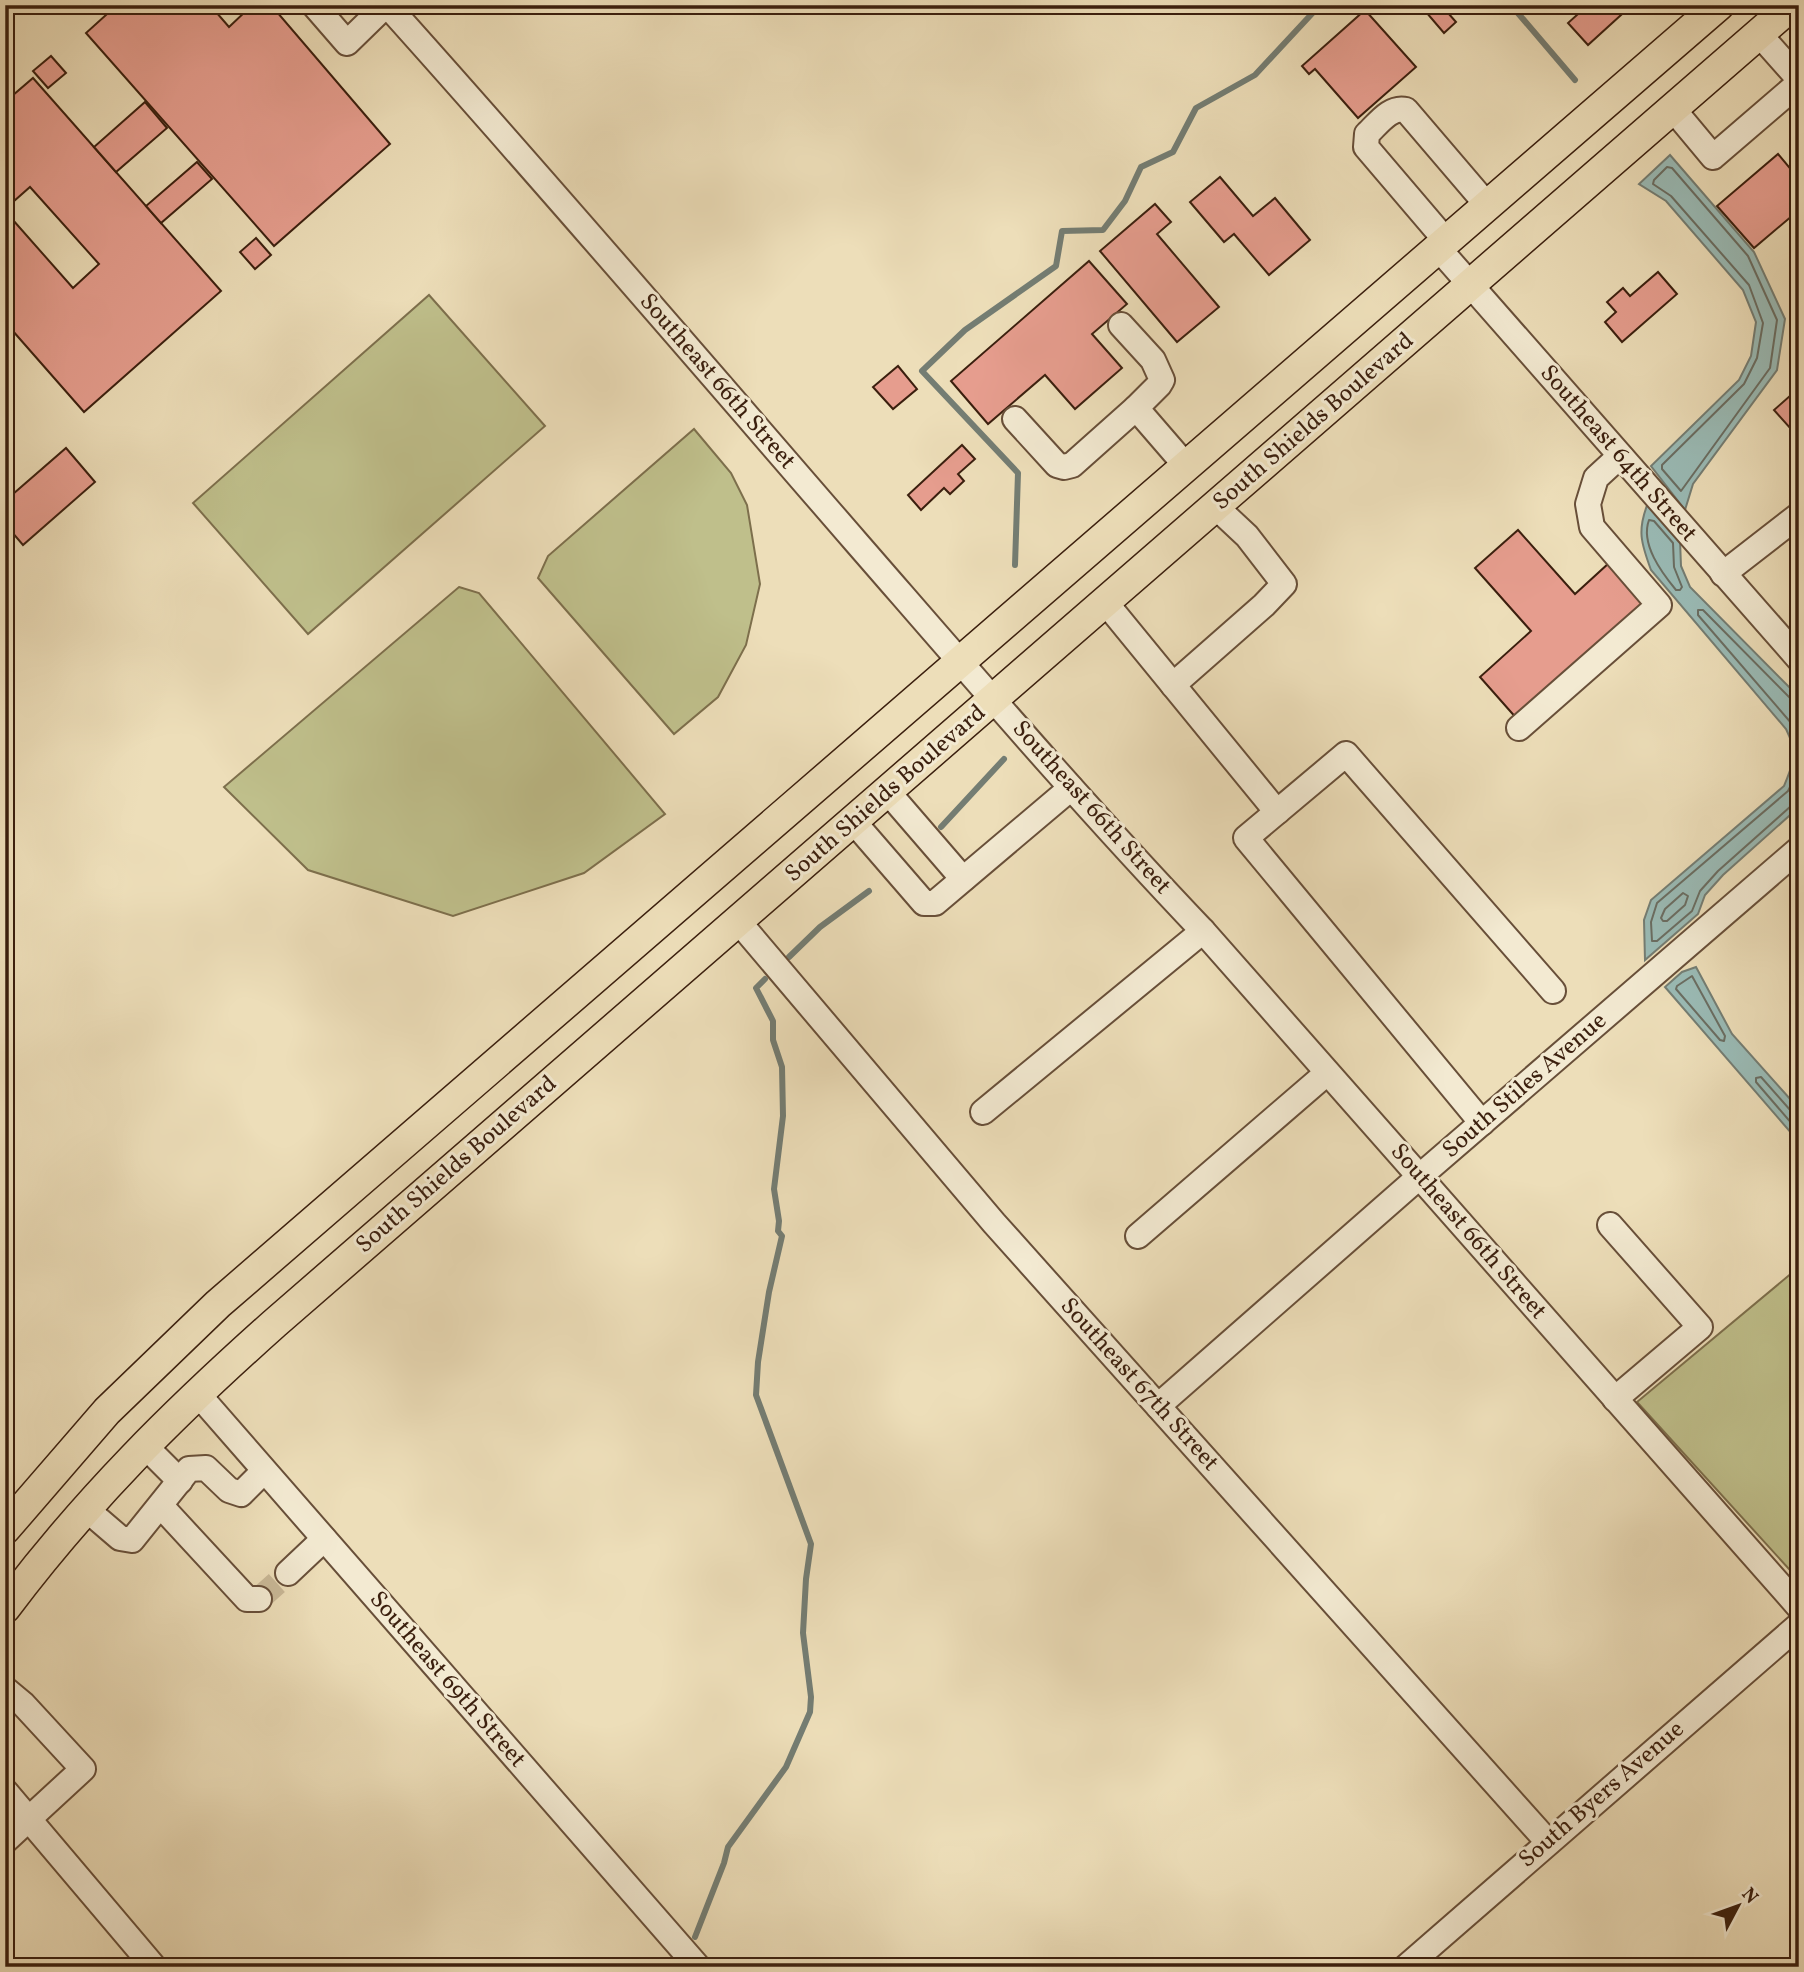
<svg xmlns="http://www.w3.org/2000/svg" width="1804" height="1972" font-family="Vollkorn,serif">
<style>
.green{fill:#bfbf8b;stroke:#7d6f4c;stroke-width:2}
.water{fill:#9abbb6;stroke:#747d73;stroke-width:2}
.lines{fill:none;stroke-linecap:round;stroke-linejoin:round}
.shore{stroke:#6a6d62;stroke-width:2}
.stream{stroke:#747d73;stroke-width:6}
.building{fill:#e69d8e;stroke:#3b1f0e;stroke-width:2}
.minor-tunnel{stroke:#c9b897;stroke-width:24;stroke-dasharray:24 12;stroke-linecap:butt}
.minor-casing{stroke:#684f39;stroke-width:28}
.major-casing{stroke:#3b1f0e;stroke-width:33}
.minor{stroke:#f3ead2;stroke-width:24}
.major{stroke:#eddeb9;stroke-width:30}
.labels{text-anchor:middle;dominant-baseline:central;stroke-width:6;stroke-linejoin:round;paint-order:stroke}
.street-label{font-size:24px;fill:#3b1f0e;stroke:#f3ead2}
</style>
<rect width="100%" height="100%" fill="#eddeb9"/>
<filter id="stains"><feTurbulence type="fractalNoise" baseFrequency=".00286" numOctaves="4"/><feColorMatrix values="0 0 0 0 .2 0 0 0 0 .09 0 0 0 0 .02 0 0 0 .5 -.17"/></filter>
<radialGradient id="worn" r=".72"><stop offset=".6" stop-color="#630" stop-opacity="0"/><stop offset="1" stop-color="#630" stop-opacity=".3"/></radialGradient>
<g class="green">
<path d="M 429,295 L 545,426 L 308,634 L 193,503 Z"/>
<path d="M 694,429 L 731,473 L 747,505 L 760,584 L 746,645 L 718,697 L 674,734 L 538,578 L 548,556 Z"/>
<path d="M 459,587 L 479,593 L 665,814 L 584,873 L 453,916 L 308,870 L 224,787 Z"/>
<path d="M 1799,1267 L 1799,1580 L 1637,1402 Z"/>
</g>
<g class="water">
<path d="M 1670,155 L 1754,252 L 1785,319 L 1777,370 L 1693,484 L 1685,510 L 1651,466 L 1739,380 L 1751,356 L 1756,322 L 1743,290 L 1666,201 L 1639,184 Z"/>
<path d="M 1648,503 L 1680,540 L 1681,566 L 1690,587 L 1799,697 L 1799,807 L 1723,875 L 1705,895 L 1698,914 L 1645,960 L 1644,920 L 1651,900 L 1784,786 C 1794,762 1798,753 1786,729 L 1651,570 C 1641,543 1637,530 1648,503 Z"/>
<path d="M 1696,967 L 1732,1034 L 1799,1109 L 1799,1142 L 1665,987 L 1682,972 Z"/>
</g>
<g class="lines">
<g class="shore">
<path d="M 1667,167 L 1672,168 L 1748,256 L 1777,320 L 1770,368 L 1681,491 L 1662,469 L 1662,465 L 1744,384 L 1757,358 L 1763,323 L 1749,285 L 1671,196 L 1653,184 L 1654,180 Z"/>
<path d="M 1649,520 L 1654,521 L 1673,543 L 1674,567 L 1682,587 L 1680,590 L 1676,590 C 1662,573 1640,544 1649,520 Z"/>
<path d="M 1799,701 L 1791,699 L 1703,610 L 1698,610 L 1698,615 L 1792,724 L 1799,739"/>
<path d="M 1799,769 L 1788,791 L 1657,903 L 1651,922 L 1652,941 L 1657,941 L 1692,911 L 1700,891 L 1718,871 L 1791,806 L 1799,804"/>
<path d="M 1683,893 L 1688,896 L 1685,905 L 1667,921 L 1663,921 L 1661,918 L 1665,909 Z"/>
<path d="M 1692,976 L 1725,1036 L 1724,1041 L 1720,1040 L 1676,989 L 1677,986 Z"/>
<path d="M 1799,1113 L 1791,1111 L 1761,1077 L 1756,1078 L 1756,1082 L 1799,1132"/>
</g>
<g class="stream">
<path d="M 1511,5 L 1575,80"/>
<path d="M 1015,565 L 1018,473 L 922,371 L 965,330 L 1056,266 L 1062,231 L 1103,230 L 1125,201 L 1141,167 L 1173,152 L 1196,108 L 1255,75 L 1320,5"/>
<path d="M 941,827 L 1004,759"/>
<path d="M 789,957 L 820,927 L 869,891"/>
<path d="M 695,1937 L 724,1863 L 728,1847 L 786,1767 L 810,1712 L 811,1697 L 803,1633 L 806,1579 L 811,1544 L 756,1395 L 758,1362 L 769,1292 L 782,1236 L 778,1231 L 779,1221 L 774,1189 L 783,1116 L 782,1067 L 773,1040 L 773,1021 L 756,988 L 765,979"/>
</g>
</g>
<g class="building">
<path d="M 117,5 L 210,5 L 229,27 L 246,11 L 241,5 L 271,5 L 390,144 L 274,246 L 86,33 Z"/>
<path d="M 1420,5 L 1441,5 L 1456,22 L 1444,33 Z"/>
<path d="M 1588,5 L 1632,5 L 1588,45 L 1568,23 Z"/>
<path d="M 1365,10 L 1416,67 L 1358,118 L 1315,69 L 1309,74 L 1302,66 Z"/>
<path d="M 51,56 L 66,73 L 48,88 L 33,71 Z"/>
<path d="M 33,78 L 221,291 L 84,412 L 5,322 L 5,211 L 73,288 L 99,264 L 30,187 L 5,209 L 5,102 Z"/>
<path d="M 145,102 L 167,128 L 116,172 L 94,147 Z"/>
<path d="M 1778,154 L 1799,179 L 1799,210 L 1754,248 L 1717,206 Z"/>
<path d="M 197,162 L 212,179 L 161,223 L 146,206 Z"/>
<path d="M 1220,177 L 1253,216 L 1275,198 L 1310,240 L 1269,275 L 1234,234 L 1224,242 L 1190,202 Z"/>
<path d="M 1155,204 L 1171,222 L 1157,234 L 1219,307 L 1177,342 L 1100,251 Z"/>
<path d="M 256,238 L 271,255 L 255,269 L 240,252 Z"/>
<path d="M 1089,261 L 1127,304 L 1092,334 L 1122,368 L 1075,409 L 1045,375 L 988,424 L 951,381 Z"/>
<path d="M 1658,272 L 1677,294 L 1622,342 L 1605,322 L 1616,312 L 1607,302 L 1623,288 L 1630,296 Z"/>
<path d="M 898,366 L 917,389 L 893,409 L 873,387 Z"/>
<path d="M 1799,388 L 1799,438 L 1774,410 Z"/>
<path d="M 962,445 L 975,459 L 958,474 L 964,481 L 950,494 L 944,488 L 921,510 L 908,495 Z"/>
<path d="M 66,448 L 95,482 L 23,545 L 5,524 L 5,501 Z"/>
<path d="M 1518,530 L 1575,594 L 1609,563 L 1647,606 L 1518,720 L 1480,677 L 1531,631 L 1475,568 Z"/>
</g>
<g class="lines">
<path class="minor-tunnel" d="M 259,1599 L 288,1573"/>
<g class="minor-casing">
<g id="minor">
<path d="M 314,5 L 347,43 L 386,5"/>
<path d="M 387,5 C 546,182 701,363 856,542 C 970,673 1083,805 1203,931 L 1799,1607"/>
<path d="M 1759,34 L 1799,79"/>
<path d="M 1673,109 L 1713,157 L 1799,83"/>
<path d="M 1447,242 L 1366,147 L 1367,134 C 1378,124 1390,106 1406,110 L 1488,206"/>
<path d="M 1439,249 L 1799,659"/>
<path d="M 1121,325 L 1153,360 L 1162,380 L 1159,385 L 1136,408"/>
<path d="M 1015,419 L 1057,465 L 1064,467 L 1072,465 L 1136,408 L 1187,467"/>
<path d="M 1723,574 L 1799,515"/>
<path d="M 1106,603 L 1277,812"/>
<path d="M 1173,685 L 1264,605 L 1284,584 L 1247,536 L 1216,507"/>
<path d="M 1519,728 L 1659,605 L 1592,527 L 1588,504 L 1596,478 L 1620,456"/>
<path d="M 887,791 L 963,879"/>
<path d="M 853,821 L 924,903 L 935,903 L 1071,788"/>
<path d="M 738,921 L 994,1223 L 1548,1842"/>
<path d="M 983,1112 L 1203,931"/>
<path d="M 1482,1123 L 1246,838 L 1346,754 L 1553,991"/>
<path d="M 1610,1225 L 1700,1327 L 1615,1399"/>
<path d="M 1138,1236 L 1327,1073"/>
<path d="M 197,1393 L 698,1967"/>
<path d="M 1158,1406 L 1419,1177 L 1799,849"/>
<path d="M 144,1445 L 180,1481"/>
<path d="M 161,1506 L 247,1599 L 259,1599"/>
<path d="M 85,1508 L 120,1538 L 132,1540 L 189,1469 L 206,1468 L 229,1490 L 241,1494 L 264,1471"/>
<path d="M 288,1573 L 324,1539"/>
<path d="M 5,1689 L 23,1704 L 83,1769 L 5,1841"/>
<path d="M 5,1791 L 154,1967"/>
<path d="M 1406,1967 L 1799,1625"/>
</g>
</g>
<g class="major-casing">
<g id="major">
<path d="M 5,1529 L 107,1411 L 218,1304 L 1719,5"/>
<path d="M 5,1608 C 87,1499 174,1413 275,1323 L 1792,5"/>
</g>
</g>
<use href="#minor" class="minor"/>
<use href="#major" class="major"/>
</g>
<g class="labels">
<g class="street-label">
<text transform="translate(717 382) rotate(49)">Southeast 66th Street</text>
<text transform="translate(1314 422) rotate(-41)">South Shields Boulevard</text>
<text transform="translate(1618 454) rotate(49)">Southeast 64th Street</text>
<text transform="translate(886 794) rotate(-41)">South Shields Boulevard</text>
<text transform="translate(1091 808) rotate(48)">Southeast 66th Street</text>
<text transform="translate(1525 1086) rotate(-41)">South Stiles Avenue</text>
<text transform="translate(457 1165) rotate(-41)">South Shields Boulevard</text>
<text transform="translate(1468 1232) rotate(49)">Southeast 66th Street</text>
<text transform="translate(1139 1385) rotate(48)">Southeast 67th Street</text>
<text transform="translate(447 1680) rotate(49)">Southeast 69th Street</text>
<text transform="translate(1602 1795) rotate(-41)">South Byers Avenue</text>
</g>
</g>
<rect width="1804" height="1972" fill="none" stroke="#eddeb9" stroke-width="28"/>
<rect x="7" y="7" width="1790" height="1958" fill="none" stroke="#3b1f0e" stroke-width="3.5"/>
<rect x="14" y="14" width="1776" height="1944" fill="none" stroke="#3b1f0e" stroke-width="2"/>
<g transform="translate(1738 1906) rotate(49)" stroke="#f3ead2" stroke-width="5" paint-order="stroke">
<path d="M0-5L12 26L0 18L-12 26Z" fill="#3b1f0e"/>
<text y="-10" font-size="19" font-weight="bold" text-anchor="middle" fill="#3b1f0e">N</text>
</g>
<rect width="100%" height="100%" filter="url(#stains)"/>
<rect width="100%" height="100%" fill="url(#worn)"/>
</svg>
